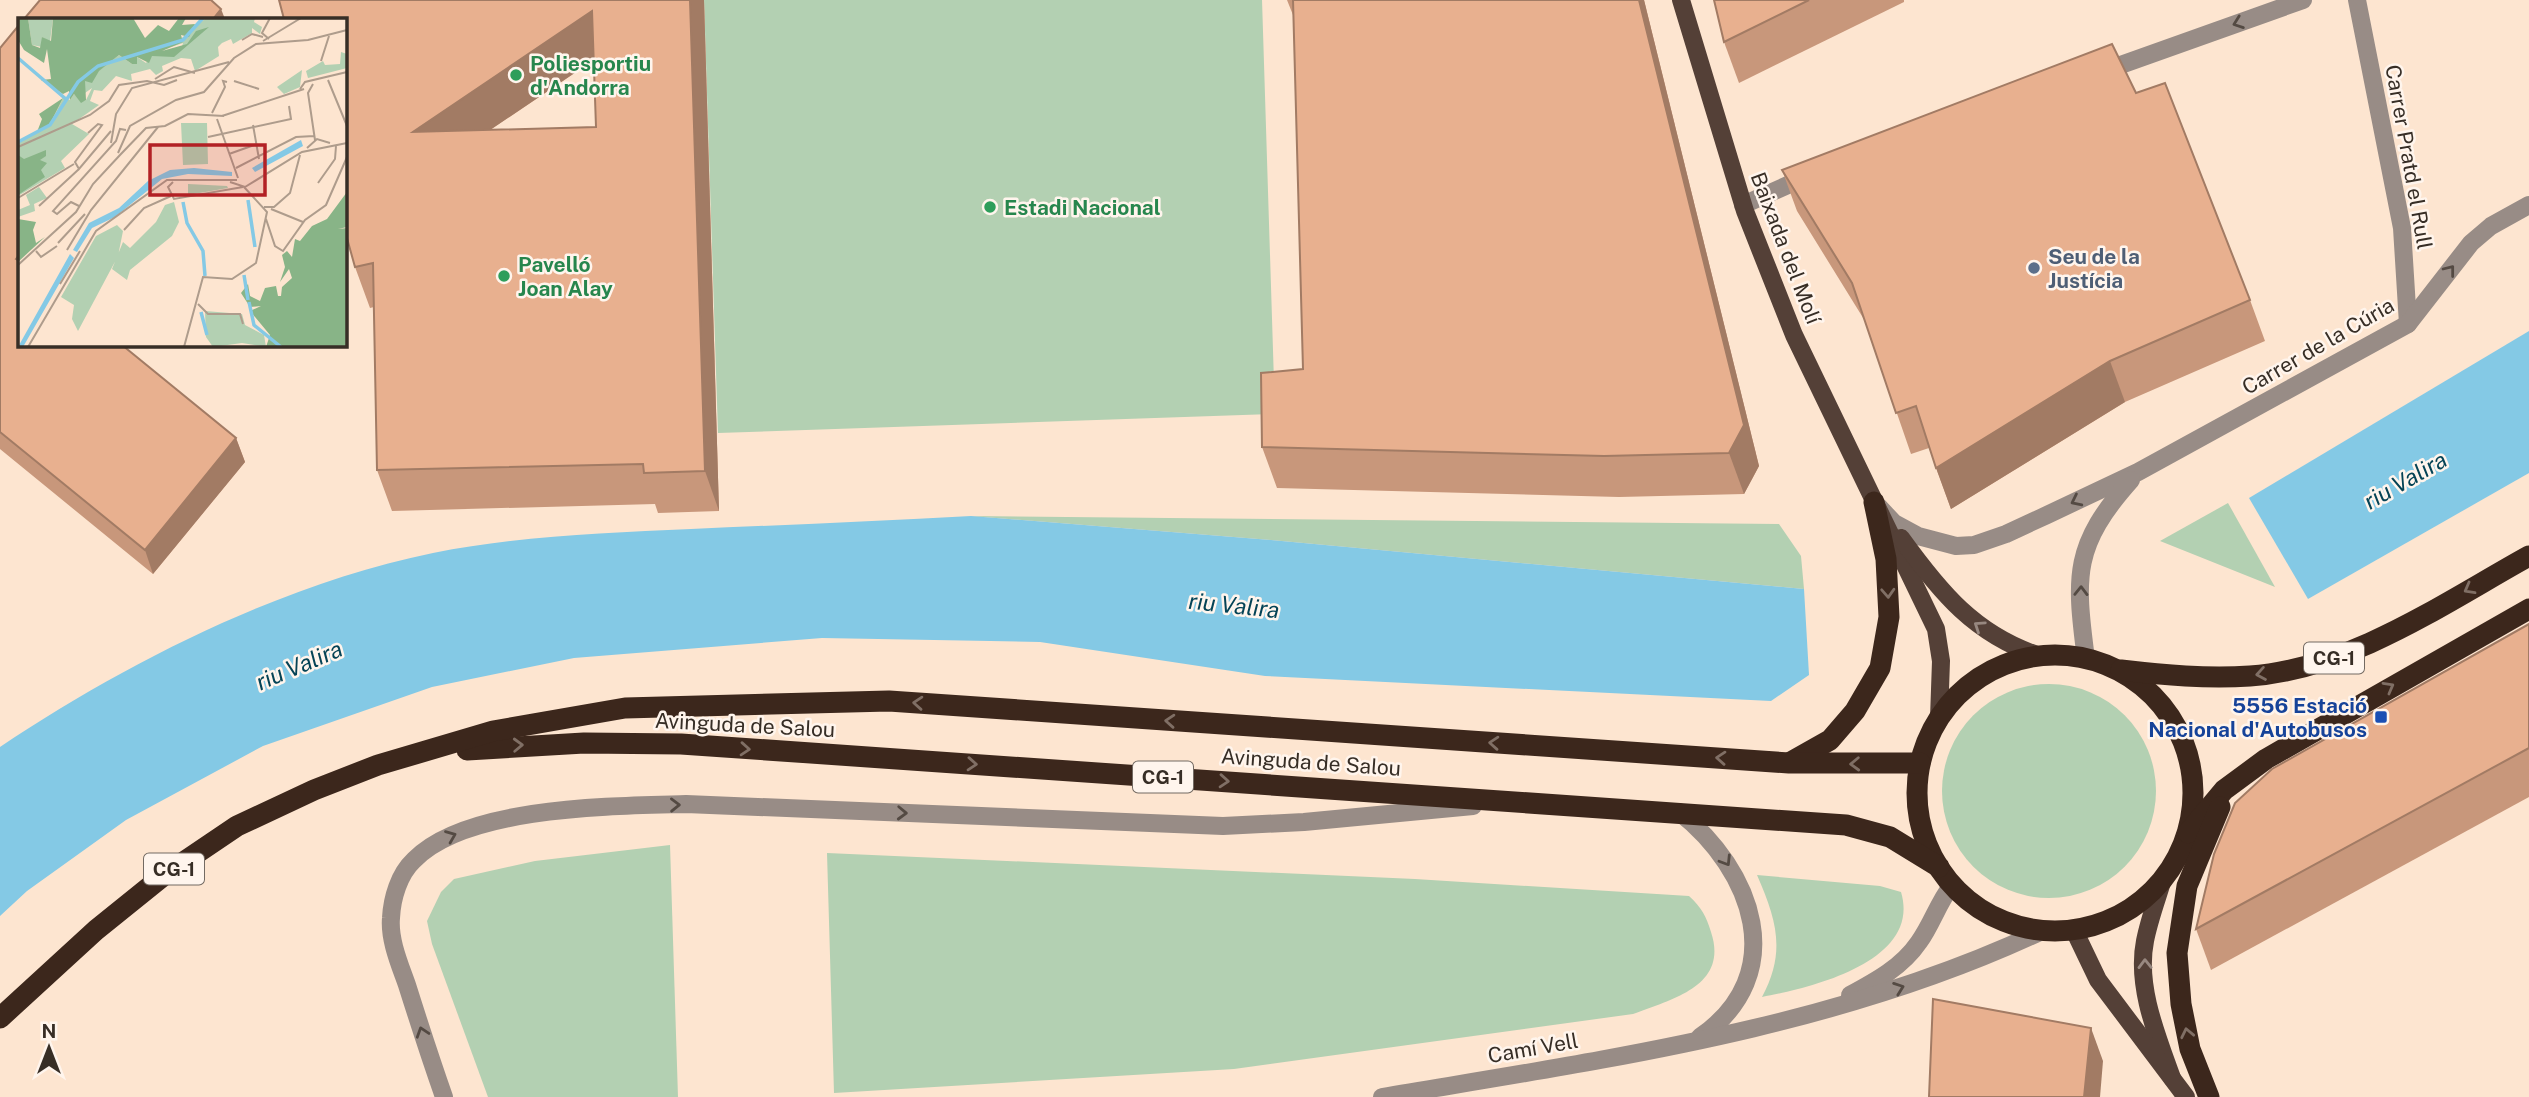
<svg xmlns="http://www.w3.org/2000/svg" width="2529" height="1097" font-family="'Public Sans',sans-serif">
<style>
.green{fill:#b3d0b2}
.water{fill:#84c9e5}
.lines{fill:none;stroke-linecap:round;stroke-linejoin:round}
.minor{stroke:#988c86;stroke-width:18}
.major{stroke:#544037;stroke-width:18}
.highway{stroke:#3c271c;stroke-width:21}
.wall{fill:#c8977b;fill-rule:evenodd}
.shaded-wall{fill:#a27b64}
.building{fill:#e8b08f;stroke:#a27b64;stroke-width:2;fill-rule:evenodd}
.oneway{stroke:#544a43}
.oneway2{stroke:#806f65}
.oneway3{stroke:#988880}
.leisure-dot{fill:#2e9e5b;stroke:#fff5ed;stroke-width:2.5}
.service-dot{fill:#5c6f8a;stroke:#fff5ed;stroke-width:2.5}
.transit-dot{fill:#1a4fb4;stroke:#fff5ed;stroke-width:2.5}
.labels{text-anchor:middle;dominant-baseline:central;stroke-width:5;stroke-linejoin:round;paint-order:stroke}
.shield{fill:#fff5ed;stroke:#736a62;stroke-width:2}
.shield-label{font-size:19px;font-weight:bold;fill:#372e26}
.leisure-label{font-size:21px;font-weight:bold;fill:#27864d;stroke:#fff5ed;text-anchor:start}
.street-label{font-size:21px;fill:#372e26;stroke:#fff5ed}
.service-label{font-size:21px;font-weight:bold;fill:#4e5e75;stroke:#fff5ed;text-anchor:start}
.transit-label{font-size:21px;font-weight:bold;fill:#164399;stroke:#fff5ed;text-anchor:end}
.water-label{font-size:23px;font-style:italic;fill:#044356;stroke:#fff5ed}
.inset-river{fill:none;stroke:#84c9e5;stroke-width:3.5}
.inset-road{fill:none;stroke:#ae9c8c;stroke-width:2}
.view{fill:#b22125;fill-opacity:0.15;stroke:#b22125;stroke-width:3.5}
.inset-edge{fill:none;stroke:#372e26;stroke-width:3.5}
</style>
<rect width="100%" height="100%" fill="#fde5d0"/>
<g class="green">
<path d="M 704,0 L 1262,0 L 1275,414 L 718,433 Z"/>
<path d="M 2228,503 L 2275,587 L 2160,541 Z"/>
<path d="M 971,516 L 1779,524 L 1801,556 L 1804,589 L 1271,540 Z"/>
<circle cx="2049" cy="791" r="107"/>
<path d="M 670,845 L 678,1097 L 488,1097 L 432,944 L 427,921 L 441,892 L 454,879 L 535,861 Z"/>
<path d="M 827,853 L 1415,879 L 1689,896 C 1702,908 1706,916 1711,932 C 1729,986 1672,999 1633,1014 L 1234,1069 L 834,1093 Z"/>
<path d="M 1757,875 L 1880,886 L 1901,892 C 1922,962 1810,988 1762,997 C 1786,952 1777,921 1757,875 Z"/>
</g>
<g class="water">
<path d="M 2529,331 L 2529,473 L 2308,599 L 2249,498 Z"/>
<path d="M 971,516 L 1271,540 L 1804,589 L 1809,675 L 1771,701 L 1265,676 L 1040,642 L 822,638 L 574,658 L 432,687 L 263,746 L 126,820 L 27,891 L 0,916 L 0,747 C 127,662 282,584 433,553 C 518,536 605,533 691,529 C 784,525 878,521 971,516 Z"/>
</g>
<g class="lines">
<g class="minor">
<path d="M 2357,0 L 2402,228 L 2408,324"/>
<path d="M 2101,72 L 2303,0"/>
<path d="M 1743,205 L 1808,176"/>
<path d="M 1879,507 L 1894,523 L 1918,536 L 1956,546 L 1974,545 L 2006,534 L 2047,515 L 2138,472 L 2408,324 L 2471,243 L 2491,226 L 2529,205"/>
<path d="M 2086,659 C 2075,575 2073,545 2131,480"/>
<path d="M 1679,812 C 1753,870 1791,974 1700,1037"/>
<path d="M 1850,995 C 1876,981 1902,967 1919,942 C 1932,924 1938,903 1952,885"/>
<path d="M 444,1097 C 431,1060 419,1023 407,985 C 400,965 389,940 391,918 C 392,898 399,874 414,860 C 466,806 614,806 686,804 L 1223,826 L 1304,822 L 1473,806"/>
<path d="M 1382,1097 C 1607,1059 1837,1028 2044,930"/>
</g>
<g class="major">
<path d="M 1681,0 L 1745,211 L 1794,335 L 1936,629 L 1941,661 L 1939,718"/>
<path d="M 1901,538 C 1940,592 1975,635 2040,656"/>
<path d="M 2163,879 C 2157,899 2149,920 2145,941 C 2136,986 2157,1036 2172,1078"/>
<path d="M 2074,930 L 2098,980 L 2186,1097"/>
</g>
<g class="highway">
<circle cx="2055" cy="793" r="138"/>
<path d="M 2121,670 C 2164,675 2207,679 2250,676 C 2350,669 2444,603 2529,556"/>
<path d="M 467,750 L 584,743 L 681,744 L 1846,825 L 1890,837 L 1939,867"/>
<path d="M 1791,762 L 1830,740 L 1855,711 L 1880,668 L 1889,617 L 1886,559 L 1874,502"/>
<path d="M 2188,833 L 2224,790 L 2266,759 L 2529,609"/>
<path d="M 0,1018 L 96,930 L 163,876 L 237,826 L 314,790 L 378,765 L 493,731 L 625,708 L 889,701 L 1789,763 L 1920,763"/>
<path d="M 2209,1097 L 2190,1049 L 2181,1004 L 2177,953 L 2187,886 L 2220,807"/>
</g>
</g>
<g class="wall">
<path d="M 279,0 L 704,0 L 719,511 L 658,513 L 655,504 L 392,511 L 377,470 L 374,307 L 370,308 L 355,267 ZM 594,60 L 596,127 L 490,130 Z"/>
<path d="M 1287,0 L 1644,0 L 1759,466 L 1744,494 L 1619,497 L 1277,488 L 1262,447 L 1303,369 L 1294,15 L 1293,15 Z"/>
<path d="M 1714,0 L 1904,0 L 1904,2 L 1739,83 L 1724,42 Z"/>
<path d="M 0,48 L 19,345 L 236,438 L 245,462 L 153,574 L 0,449 Z"/>
<path d="M 2136,93 L 2250,300 L 2265,341 L 2125,402 L 1951,509 L 1929,448 L 1911,454 L 1865,321 L 1797,211 L 1782,170 Z"/>
<path d="M 2529,624 L 2529,797 L 2211,970 L 2196,929 Z"/>
</g>
<g class="shaded-wall">
<path d="M 690,0 L 704,0 L 719,511 L 705,471 Z"/>
<path d="M 1639,0 L 1644,0 L 1759,466 L 1744,494 L 1729,453 Z"/>
<path d="M 221,9 L 225,19 L 213,19 Z"/>
<path d="M 592,11 L 607,51 L 428,172 L 413,132 Z"/>
<path d="M 2110,361 L 2125,402 L 1951,509 L 1936,468 Z"/>
<path d="M 236,438 L 245,462 L 153,574 L 145,550 Z"/>
<path d="M 2091,1028 L 2103,1061 L 2100,1097 L 2084,1097 Z"/>
</g>
<g class="building">
<path d="M 40,0 L 211,0 L 221,9 L 213,19 L 24,19 Z"/>
<path d="M 279,0 L 690,0 L 705,471 L 644,473 L 643,464 L 377,470 L 373,263 L 355,267 L 345,231 L 345,19 L 284,19 ZM 592,11 L 596,127 L 413,132 Z"/>
<path d="M 1293,0 L 1639,0 L 1744,425 L 1729,453 L 1604,456 L 1262,447 L 1261,373 L 1303,369 Z"/>
<path d="M 1714,0 L 1809,0 L 1724,42 Z"/>
<path d="M 19,25 L 19,255 L 16,259 L 19,261 L 19,345 L 122,345 L 236,438 L 145,550 L 0,432 L 0,48 Z"/>
<path d="M 2112,44 L 2136,93 L 2165,83 L 2250,300 L 2110,361 L 1936,468 L 1916,406 L 1896,413 L 1852,283 L 1782,170 Z"/>
<path d="M 2529,624 L 2529,748 L 2196,929 L 2214,854 L 2235,803 L 2272,769 Z"/>
<path d="M 1933,999 L 2091,1028 L 2084,1097 L 1929,1097 Z"/>
</g>
<defs><path id="oneway-chevron" d="M-2-3.5L2.5 0L-2 3.5" fill="none" stroke-width="1.6" stroke-linecap="round" stroke-linejoin="round" transform="scale(1.75)"/></defs>
<g class="oneway">
<use href="#oneway-chevron" transform="translate(2238 23) rotate(160)"/>
<use href="#oneway-chevron" transform="translate(2450 270) rotate(-52)"/>
<use href="#oneway-chevron" transform="translate(2076 501) rotate(154)"/>
<use href="#oneway-chevron" transform="translate(2081 591) rotate(-89)"/>
<use href="#oneway-chevron" transform="translate(675 805) rotate(-1)"/>
<use href="#oneway-chevron" transform="translate(902 813) rotate(2)"/>
<use href="#oneway-chevron" transform="translate(451 836) rotate(-22)"/>
<use href="#oneway-chevron" transform="translate(1726 861) rotate(58)"/>
<use href="#oneway-chevron" transform="translate(1899 988) rotate(-20)"/>
<use href="#oneway-chevron" transform="translate(422 1032) rotate(-108)"/>
</g>
<g class="oneway2">
<use href="#oneway-chevron" transform="translate(2469 589) rotate(151)"/>
<use href="#oneway-chevron" transform="translate(1888 593) rotate(87)"/>
<use href="#oneway-chevron" transform="translate(2261 674) rotate(170)"/>
<use href="#oneway-chevron" transform="translate(2389 687) rotate(-29)"/>
<use href="#oneway-chevron" transform="translate(918 703) rotate(-176)"/>
<use href="#oneway-chevron" transform="translate(1170 721) rotate(-176)"/>
<use href="#oneway-chevron" transform="translate(1494 743) rotate(-176)"/>
<use href="#oneway-chevron" transform="translate(518 745) rotate(-2)"/>
<use href="#oneway-chevron" transform="translate(745 749) rotate(4)"/>
<use href="#oneway-chevron" transform="translate(1721 758) rotate(-176)"/>
<use href="#oneway-chevron" transform="translate(972 764) rotate(4)"/>
<use href="#oneway-chevron" transform="translate(1855 764) rotate(178)"/>
<use href="#oneway-chevron" transform="translate(1224 781) rotate(4)"/>
<use href="#oneway-chevron" transform="translate(2187 1033) rotate(-102)"/>
</g>
<g class="oneway3">
<use href="#oneway-chevron" transform="translate(1979 626) rotate(-146)"/>
<use href="#oneway-chevron" transform="translate(2145 964) rotate(-91)"/>
</g>
<g class="leisure-dot">
<circle cx="516" cy="75" r="7"/>
<circle cx="990" cy="207" r="7"/>
<circle cx="504" cy="276" r="7"/>
</g>
<circle class="service-dot" cx="2034" cy="268" r="7"/>
<rect class="transit-dot" x="2374" y="710" width="14" height="14" rx="3.5"/>
<g class="labels">
<g class="shield">
<rect x="2304" y="642.5" width="60" height="31" rx="5"/>
<rect x="1133" y="761.5" width="60" height="31" rx="5"/>
<rect x="144" y="853.5" width="60" height="31" rx="5"/>
</g>
<g class="shield-label">
<text x="2334" y="658">CG-1</text>
<text x="1163" y="777">CG-1</text>
<text x="174" y="869">CG-1</text>
</g>
<g class="leisure-label">
<text x="530" y="63">Poliesportiu<tspan x="530" dy="24">d'Andorra</tspan></text>
<text x="1004" y="207">Estadi Nacional</text>
<text x="518" y="264">Pavelló<tspan x="518" dy="24">Joan Alay</tspan></text>
</g>
<g class="street-label">
<text transform="translate(2409 157) rotate(80)">Carrer Pratd el Rull</text>
<text transform="translate(1786 248) rotate(69)">Baixada del Molí</text>
<text transform="translate(2318 346) rotate(-30)">Carrer de la Cúria</text>
<text transform="translate(745 725) rotate(3)">Avinguda de Salou</text>
<text transform="translate(1311 762) rotate(4)">Avinguda de Salou</text>
<text transform="translate(1533 1048) rotate(-10)">Camí Vell</text>
</g>
<g class="service-label">
<text x="2048" y="256">Seu de la<tspan x="2048" dy="24">Justícia</tspan></text>
</g>
<g class="transit-label">
<text x="2367" y="705">5556 Estació<tspan x="2367" dy="24">Nacional d'Autobusos</tspan></text>
</g>
<g class="water-label">
<text transform="translate(2405 480) rotate(-30)">riu Valira</text>
<text transform="translate(1234 605) rotate(6)">riu Valira</text>
<text transform="translate(299 665) rotate(-23)">riu Valira</text>
</g>
</g>
<g transform="translate(18 18)">
<rect width="329" height="329" fill="#fde5d0"/>
<path d="M 10,0 L 35,0 L 32,24 L 24,19 L 24,29 L 14,27 ZM 188,0 L 237,0 L 236,4 L 244,9 L 242,16 L 234,10 L 234,15 L 215,26 L 213,21 L 204,25 L 200,29 L 201,38 L 177,53 L 173,41 L 163,40 L 144,48 L 145,53 L 138,57 L 132,51 L 113,56 L 114,63 L 98,58 L 84,73 L 76,72 L 72,83 L 81,87 L 54,106 L 71,116 L 43,143 L 47,150 L 0,178 L 0,123 L 32,107 L 45,80 L 52,82 L 56,76 L 63,84 L 68,82 L 74,70 L 67,75 L 67,63 L 101,37 L 114,46 L 119,39 L 128,45 L 134,37 L 150,38 L 163,32 L 165,25 L 153,29 ZM 323,34 L 329,36 L 329,50 L 290,60 L 288,53 L 305,43 L 307,47 L 322,46 ZM 284,52 L 282,69 L 266,76 L 259,69 ZM 163,105 L 189,105 L 190,146 L 165,147 ZM 170,166 L 209,168 L 210,170 L 170,177 ZM 21,169 L 29,180 L 16,186 L 17,193 L 0,199 L 0,192 L 12,187 L 8,177 ZM 156,184 L 161,204 L 154,218 L 112,252 L 109,262 L 94,251 L 105,224 L 112,230 L 138,204 L 147,187 ZM 99,207 L 105,213 L 100,238 L 60,313 L 54,301 L 56,287 L 43,279 L 78,218 ZM 187,293 L 224,296 L 227,307 L 246,317 L 248,329 L 224,325 L 195,329 L 188,319 Z" fill="#b3d0b2"/>
<path d="M 0,0 L 10,0 L 14,27 L 22,30 L 24,19 L 33,23 L 35,0 L 115,0 L 127,20 L 140,7 L 151,13 L 161,0 L 168,0 L 164,7 L 177,6 L 171,19 L 163,17 L 165,24 L 144,33 L 169,26 L 178,13 L 191,9 L 156,39 L 134,38 L 131,45 L 119,39 L 119,46 L 114,46 L 101,37 L 81,53 L 74,65 L 67,63 L 68,82 L 63,85 L 56,76 L 52,82 L 51,73 L 45,76 L 23,62 L 33,61 L 29,31 L 26,45 L 6,32 L 0,22 ZM 45,80 L 31,108 L 19,114 L 24,101 L 21,96 ZM 28,132 L 28,138 L 22,142 L 29,145 L 23,152 L 27,159 L 0,177 L 0,137 L 6,141 ZM 329,174 L 329,209 L 320,211 L 329,210 L 329,329 L 248,329 L 252,317 L 232,293 L 243,288 L 232,289 L 223,275 L 230,266 L 232,278 L 242,283 L 247,270 L 258,268 L 260,278 L 263,278 L 264,269 L 274,260 L 271,251 L 262,264 L 267,249 L 264,237 L 269,233 L 274,239 L 277,221 L 282,223 L 294,208 L 309,201 ZM 0,201 L 18,204 L 15,212 L 18,225 L 27,219 L 0,244 Z" fill="#88b487"/>
<path d="M 283,122 L 285,128 L 237,154 L 234,150 ZM 176,150 L 214,154 L 214,158 L 170,156 L 144,161 L 97,199 L 74,210 L 59,234 L 55,232 L 71,205 L 101,190 L 130,163 L 152,152 ZM 52,236 L 56,240 L 5,329 L 0,329 Z" fill="#84c9e5"/>
<path class="inset-river" d="M 0,40 L 49,82M 0,124 L 32,107 L 60,64 L 80,48 L 165,22 L 185,0M 230,182 L 237,229M 165,184 L 169,205 L 185,233 L 187,258M 226,257 L 230,282M 231,284 L 236,307 L 263,329M 183,294 L 189,317"/>
<path class="inset-road" d="M 251,21 L 244,15 L 252,0M 224,22 L 234,16 L 245,19M 245,23 L 283,0M 303,43 L 311,18M 137,61 L 156,49 L 177,55M 310,62 L 329,108M 216,63 L 241,71M 295,66 L 290,75 L 297,122M 282,71 L 287,64 L 329,54M 194,95 L 207,69 L 205,63 L 209,64M 204,98 L 286,71M 199,101 L 220,160M 235,107 L 241,141M 70,115 L 80,106 L 84,107 L 57,144 L 61,151 L 93,113M 190,119 L 273,101 L 271,88M 93,125 L 98,96 L 114,70 L 211,44M 0,129 L 72,97 L 91,83 L 101,67 L 129,63 L 146,67 L 159,62M 289,130 L 299,121 L 312,125M 100,135 L 112,108 L 158,82 L 186,74 L 216,40 L 238,26 L 290,22 L 329,12M 211,136 L 239,126M 102,137 L 128,110 L 147,108 L 170,96 L 206,98M 218,150 L 278,119 L 296,118M 155,164 L 150,169 L 156,181 L 225,169M 212,164 L 227,169 L 284,134 L 329,125M 300,165 L 317,141 L 318,128M 0,180 L 56,146M 21,188 L 61,151M 61,188 L 53,184 L 39,196 L 35,193 L 98,123 L 102,111 L 108,112M 246,189 L 256,189 L 272,175 L 282,137M 253,191 L 285,204M 248,201 L 257,228 L 265,233 L 287,202 L 308,187 L 329,139M 106,212 L 126,190 L 153,178M 40,225 L 67,196M 49,232 L 73,192 L 140,109M 18,233 L 23,239 L 39,228M 0,247 L 58,194 L 75,166 L 102,137M 42,266 L 62,233M 180,286 L 190,296 L 222,296 L 225,306M 10,329 L 78,213 L 149,162 L 219,162M 166,329 L 185,259 L 214,261 L 238,245 L 249,194 L 226,169"/>
<path class="view" d="M 132,127 L 247,127 L 247,177 L 132,177 Z"/>
<rect width="329" height="329" class="inset-edge"/>
</g>
<g transform="translate(49 1048)" stroke="#fff5ed" stroke-width="5" paint-order="stroke">
<path d="M0-5L12 26L0 18L-12 26Z" fill="#372e26"/>
<text y="-10" font-size="19" font-weight="bold" text-anchor="middle" fill="#372e26">N</text>
</g>
</svg>
